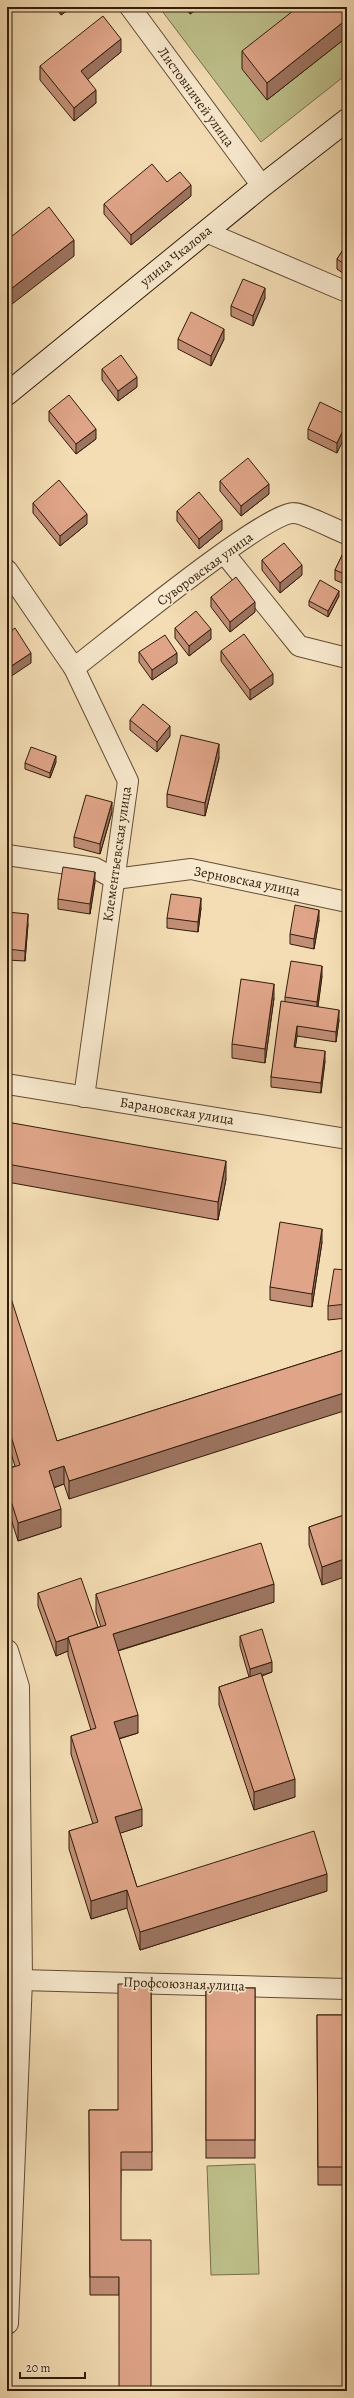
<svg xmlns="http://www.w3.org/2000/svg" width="354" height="2398" font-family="Alegreya,serif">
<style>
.green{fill:#bec08b;stroke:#786e4b}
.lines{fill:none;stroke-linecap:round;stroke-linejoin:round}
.minor-casing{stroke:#624c35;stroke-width:22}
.tertiary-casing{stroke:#624c35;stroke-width:24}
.secondary-casing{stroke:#311c0b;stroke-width:24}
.minor{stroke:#f8e9ce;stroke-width:20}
.tertiary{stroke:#f8e9ce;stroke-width:22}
.secondary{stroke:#f8e9ce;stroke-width:22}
.wall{fill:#c18e76;stroke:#311c0b}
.shaded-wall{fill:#9d7460;stroke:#311c0b}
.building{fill:#e0a589;stroke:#311c0b}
.labels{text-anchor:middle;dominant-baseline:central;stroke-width:3.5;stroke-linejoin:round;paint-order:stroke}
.street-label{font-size:14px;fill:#311c0b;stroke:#f8e9ce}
</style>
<rect width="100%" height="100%" fill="#f4ddb4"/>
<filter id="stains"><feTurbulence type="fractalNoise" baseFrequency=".005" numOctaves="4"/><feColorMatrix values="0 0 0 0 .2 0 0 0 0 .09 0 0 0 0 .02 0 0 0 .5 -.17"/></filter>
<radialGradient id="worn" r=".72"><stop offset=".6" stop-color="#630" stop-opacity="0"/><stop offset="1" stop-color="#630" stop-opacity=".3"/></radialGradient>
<g class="green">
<path d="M 159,7 L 347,7 L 347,74 L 261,142 Z"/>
<path d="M 255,2164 L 259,2274 L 211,2275 L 207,2166 Z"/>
</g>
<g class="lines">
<g class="minor-casing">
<g id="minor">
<path d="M 130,7 L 262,186"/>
<path d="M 206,232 L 347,292"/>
<path d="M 224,553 L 299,646 L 347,658"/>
<path d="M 7,570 L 74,668 L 128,781 L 84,1097"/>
<path d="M 74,668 C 107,643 265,512 294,513 C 303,513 336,530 347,534"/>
<path d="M 7,855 L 95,868 L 115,879 L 191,869 L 347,902"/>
<path d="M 7,1084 L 347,1139"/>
<path d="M 21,1980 L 347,1989"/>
</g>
</g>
<g class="tertiary-casing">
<path id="tertiary" d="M 7,1651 L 18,1687 L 21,1980 L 7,2323"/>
</g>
<g class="secondary-casing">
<path id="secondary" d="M 7,394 L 262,186 L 347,120"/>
</g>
<use href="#minor" class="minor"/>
<use href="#tertiary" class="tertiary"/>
<use href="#secondary" class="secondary"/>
</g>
<g class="wall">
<path d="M 55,7 L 72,7 L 61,15 Z"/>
<path d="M 185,7 L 200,7 L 190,14 Z"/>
<path d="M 347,7 L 347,37 L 267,100 L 242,69 L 242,51 Z"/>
<path d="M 121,52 L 87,79 L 96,103 L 74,121 L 40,80 L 40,66 Z"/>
<path d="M 167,182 L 191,196 L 131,245 L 104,214 L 104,204 Z"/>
<path d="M 347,244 L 347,276 L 337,269 L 337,259 Z"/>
<path d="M 265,298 L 253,326 L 231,316 L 231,306 Z"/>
<path d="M 178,339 L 224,339 L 211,366 L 178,349 Z"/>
<path d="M 102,369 L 137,387 L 118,401 L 102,380 Z"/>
<path d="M 49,411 L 96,439 L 76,454 L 49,421 Z"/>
<path d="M 347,415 L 337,453 L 308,439 L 308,429 Z"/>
<path d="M 220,481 L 269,494 L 241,516 L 220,491 Z"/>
<path d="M 33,503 L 87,524 L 60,546 L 33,513 Z"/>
<path d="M 177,511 L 222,530 L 199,549 L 177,521 Z"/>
<path d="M 347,545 L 347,585 L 335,580 L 335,570 Z"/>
<path d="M 262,560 L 302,575 L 280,593 L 262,570 Z"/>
<path d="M 339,596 L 328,617 L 309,606 L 309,601 Z"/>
<path d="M 211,597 L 255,612 L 230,632 L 211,607 Z"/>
<path d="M 175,628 L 211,639 L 189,656 L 175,638 Z"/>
<path d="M 221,651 L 273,684 L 250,700 L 221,661 Z"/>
<path d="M 139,652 L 177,663 L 152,680 L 139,662 Z"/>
<path d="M 130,720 L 170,736 L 157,752 L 130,730 Z"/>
<path d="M 219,758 L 205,816 L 167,807 L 167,794 Z"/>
<path d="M 56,762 L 50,778 L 25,769 L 25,763 Z"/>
<path d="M 112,812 L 100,854 L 74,847 L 74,837 Z"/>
<path d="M 347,846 L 347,865 L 346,865 L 346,855 Z"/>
<path d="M 95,882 L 90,914 L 58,909 L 58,899 Z"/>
<path d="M 201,908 L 198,932 L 167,928 L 167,918 Z"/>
<path d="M 7,912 L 28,924 L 25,961 L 7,960 Z"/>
<path d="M 319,920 L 314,949 L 290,944 L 290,934 Z"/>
<path d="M 322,976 L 318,1007 L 339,1020 L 336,1042 L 297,1036 L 295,1047 L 325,1061 L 321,1093 L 271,1087 L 271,1077 L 285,1002 L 285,997 Z"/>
<path d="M 274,998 L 265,1063 L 232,1058 L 232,1044 Z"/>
<path d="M 7,1122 L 226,1179 L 218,1220 L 7,1182 Z"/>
<path d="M 322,1242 L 312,1307 L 270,1300 L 270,1287 Z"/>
<path d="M 347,1270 L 347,1318 L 328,1320 L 328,1306 Z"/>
<path d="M 7,1293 L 57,1441 L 347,1349 L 69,1499 L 64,1484 L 54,1488 L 61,1527 L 18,1541 L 7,1506 L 7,1469 L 15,1466 L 7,1441 Z"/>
<path d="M 347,1514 L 322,1585 L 309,1545 L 309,1527 Z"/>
<path d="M 38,1593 L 98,1627 L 101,1627 L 96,1612 L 96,1594 L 274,1602 L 118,1651 L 138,1733 L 119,1739 L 142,1826 L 120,1833 L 137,1887 L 327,1891 L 140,1950 L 127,1908 L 91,1919 L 69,1849 L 69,1831 L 93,1824 L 71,1754 L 71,1736 L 91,1730 L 68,1655 L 68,1651 L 56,1656 L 38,1606 Z"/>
<path d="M 240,1636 L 272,1672 L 262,1676 L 295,1797 L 254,1810 L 219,1705 L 219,1687 L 249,1677 L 240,1646 Z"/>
<path d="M 151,1984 L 152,2170 L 121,2170 L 119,2295 L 90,2295 L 89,2110 L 118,2110 Z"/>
<rect x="206" y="1988" width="49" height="170"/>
<path d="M 317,2015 L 347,2015 L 347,2185 L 318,2185 Z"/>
</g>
<g class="shaded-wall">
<path d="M 61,7 L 72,7 L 61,15 Z"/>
<path d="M 190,7 L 200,7 L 190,14 Z"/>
<path d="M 347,19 L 347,37 L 267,100 L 267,83 Z"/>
<path d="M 121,39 L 121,52 L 81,85 L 81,71 Z"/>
<path d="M 96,90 L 96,103 L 74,121 L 74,108 Z"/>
<path d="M 9,148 L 9,161 L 7,162 L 7,149 Z"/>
<path d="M 191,185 L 191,196 L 131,245 L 131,235 Z"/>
<path d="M 74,240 L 74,256 L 7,308 L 7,292 Z"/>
<path d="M 265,288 L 265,298 L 253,326 L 253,316 Z"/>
<path d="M 224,329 L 224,339 L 211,366 L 211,356 Z"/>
<path d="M 137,377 L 137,387 L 118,401 L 118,391 Z"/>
<path d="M 347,422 L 347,432 L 337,453 L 337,443 Z"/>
<path d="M 96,429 L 96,439 L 76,454 L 76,444 Z"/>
<path d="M 269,484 L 269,494 L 241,516 L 241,506 Z"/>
<path d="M 87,514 L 87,524 L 60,546 L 60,536 Z"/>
<path d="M 222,520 L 222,530 L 199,549 L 199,539 Z"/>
<path d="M 302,565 L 302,575 L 280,593 L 280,583 Z"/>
<path d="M 339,591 L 339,596 L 328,617 L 328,611 Z"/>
<path d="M 255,602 L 255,612 L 230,632 L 230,622 Z"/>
<path d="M 211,629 L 211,639 L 189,656 L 189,646 Z"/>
<path d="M 31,653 L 31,663 L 7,679 L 7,669 Z"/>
<path d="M 177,653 L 177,663 L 152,680 L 152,670 Z"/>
<path d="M 273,674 L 273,684 L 250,700 L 250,690 Z"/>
<path d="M 170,726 L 170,736 L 157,752 L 157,742 Z"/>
<path d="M 219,744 L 219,758 L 205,816 L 205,803 Z"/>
<path d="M 56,756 L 56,762 L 50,778 L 50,773 Z"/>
<path d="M 112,802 L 112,812 L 100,854 L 100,844 Z"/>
<path d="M 95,872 L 95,882 L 90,914 L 90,904 Z"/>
<path d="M 201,898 L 201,908 L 198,932 L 198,922 Z"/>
<path d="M 319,910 L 319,920 L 314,949 L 314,939 Z"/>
<path d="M 28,914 L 28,924 L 25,961 L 25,951 Z"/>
<path d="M 322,966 L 322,976 L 317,1012 L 317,1002 Z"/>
<path d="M 274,984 L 274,998 L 265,1063 L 265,1049 Z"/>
<path d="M 339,1010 L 339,1020 L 336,1042 L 336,1032 Z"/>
<path d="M 297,1026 L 297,1036 L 294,1057 L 294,1047 Z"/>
<path d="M 325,1051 L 325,1061 L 321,1093 L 321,1083 Z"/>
<path d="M 226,1161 L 226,1179 L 218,1220 L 218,1202 Z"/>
<path d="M 322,1229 L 322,1242 L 312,1307 L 312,1294 Z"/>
<path d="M 347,1392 L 347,1410 L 69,1499 L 69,1481 Z"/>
<path d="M 64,1466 L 64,1484 L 49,1489 L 49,1471 Z"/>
<path d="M 61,1509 L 61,1527 L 18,1541 L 18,1523 Z"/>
<path d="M 347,1558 L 347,1576 L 322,1585 L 322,1567 Z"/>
<path d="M 274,1584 L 274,1602 L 113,1652 L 113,1634 Z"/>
<path d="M 68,1638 L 68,1651 L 56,1656 L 56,1642 Z"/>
<path d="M 272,1662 L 272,1672 L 250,1679 L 250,1669 Z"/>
<path d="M 138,1715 L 138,1733 L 114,1740 L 114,1722 Z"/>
<path d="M 295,1779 L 295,1797 L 254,1810 L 254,1792 Z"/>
<path d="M 142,1809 L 142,1826 L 115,1835 L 115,1817 Z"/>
<path d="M 327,1874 L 327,1891 L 140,1950 L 140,1932 Z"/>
<path d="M 127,1890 L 127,1908 L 91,1919 L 91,1901 Z"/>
</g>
<g class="building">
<path d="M 298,7 L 347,7 L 347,19 L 267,83 L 242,51 Z"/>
<path d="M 103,16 L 121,39 L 81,71 L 96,90 L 74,108 L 40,66 Z"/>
<path d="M 152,164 L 167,182 L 180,172 L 191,185 L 131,235 L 104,204 Z"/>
<path d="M 49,207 L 74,240 L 7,292 L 7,240 Z"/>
<path d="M 347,244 L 347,266 L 337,259 Z"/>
<path d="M 243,279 L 265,288 L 253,316 L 231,306 Z"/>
<path d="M 191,312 L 224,329 L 211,356 L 178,339 Z"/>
<path d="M 121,355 L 137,377 L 118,391 L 102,369 Z"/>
<path d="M 69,395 L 96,429 L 76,444 L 49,411 Z"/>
<path d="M 320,402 L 347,415 L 347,422 L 337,443 L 308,429 Z"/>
<path d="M 248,458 L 269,484 L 241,506 L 220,481 Z"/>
<path d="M 59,480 L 87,514 L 60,536 L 33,503 Z"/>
<path d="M 199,492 L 222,520 L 199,539 L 177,511 Z"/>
<path d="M 284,543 L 302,565 L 280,583 L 262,560 Z"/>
<path d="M 347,545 L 347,575 L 335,570 Z"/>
<path d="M 236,577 L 255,602 L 230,622 L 211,597 Z"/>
<path d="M 320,580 L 339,591 L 328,611 L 309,601 Z"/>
<path d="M 196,611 L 211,629 L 189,646 L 175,628 Z"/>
<path d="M 15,628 L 31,653 L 7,669 L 7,634 Z"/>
<path d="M 244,634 L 273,674 L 250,690 L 221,651 Z"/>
<path d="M 165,635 L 177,653 L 152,670 L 139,652 Z"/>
<path d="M 143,704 L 170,726 L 157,742 L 130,720 Z"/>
<path d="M 181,735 L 219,744 L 205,803 L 167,794 Z"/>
<path d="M 31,747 L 56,756 L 50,773 L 25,763 Z"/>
<path d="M 86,795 L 112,802 L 100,844 L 74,837 Z"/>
<path d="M 347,846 L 347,855 L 346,855 Z"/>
<path d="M 63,867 L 95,872 L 90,904 L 58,899 Z"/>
<path d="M 171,894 L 201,898 L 198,922 L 167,918 Z"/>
<path d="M 295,905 L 319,910 L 314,939 L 290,934 Z"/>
<path d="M 7,912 L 28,914 L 25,951 L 7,949 Z"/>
<path d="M 291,961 L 322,966 L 317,1002 L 285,997 Z"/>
<path d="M 241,979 L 274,984 L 265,1049 L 232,1044 Z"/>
<path d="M 281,1001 L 339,1010 L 336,1032 L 297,1026 L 294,1047 L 325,1051 L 321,1083 L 271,1077 Z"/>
<path d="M 7,1122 L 226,1161 L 218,1202 L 7,1164 Z"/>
<path d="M 280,1222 L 322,1229 L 312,1294 L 270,1287 Z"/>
<path d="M 334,1269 L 347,1270 L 347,1304 L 328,1306 Z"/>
<path d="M 9,1292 L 57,1441 L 347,1349 L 347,1392 L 69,1481 L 64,1466 L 49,1471 L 61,1509 L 18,1523 L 7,1488 L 7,1469 L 20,1465 L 7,1423 L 7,1293 Z"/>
<path d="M 347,1514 L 347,1558 L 322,1567 L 309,1527 Z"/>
<path d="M 261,1543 L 274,1584 L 113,1634 L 138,1715 L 114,1722 L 142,1809 L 115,1817 L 137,1887 L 314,1831 L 327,1874 L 140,1932 L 127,1890 L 91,1901 L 69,1831 L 98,1822 L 71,1736 L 96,1728 L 68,1637 L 106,1625 L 96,1594 Z"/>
<path d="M 81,1578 L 98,1627 L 68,1637 L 68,1638 L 56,1642 L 38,1593 Z"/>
<path d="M 262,1629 L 272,1662 L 250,1669 L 240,1636 Z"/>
<path d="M 261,1673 L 295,1779 L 254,1792 L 219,1687 Z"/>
<path d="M 118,1984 L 151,1984 L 152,2152 L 121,2152 L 121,2240 L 151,2240 L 151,2391 L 119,2391 L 119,2277 L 90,2277 L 89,2110 L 118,2110 Z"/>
<rect x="206" y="1988" width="49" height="152"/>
<path d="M 317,2015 L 347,2015 L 347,2167 L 318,2167 Z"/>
</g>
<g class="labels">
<g class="street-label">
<text transform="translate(196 97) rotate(54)">Листовничей улица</text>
<text transform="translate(176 256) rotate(-39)">улица Чкалова</text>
<text transform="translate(205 569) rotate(-36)">Суворовская улица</text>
<text transform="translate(117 854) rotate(-82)">Клементьевская улица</text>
<text transform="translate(247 881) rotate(11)">Зерновская улица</text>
<text transform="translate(177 1111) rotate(9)">Барановская улица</text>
<text transform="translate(184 1984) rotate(2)">Профсоюзная улица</text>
</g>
</g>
<rect width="354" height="2398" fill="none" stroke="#f4ddb4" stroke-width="24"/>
<rect x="8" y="8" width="338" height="2382" fill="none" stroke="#311c0b" stroke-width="2"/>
<rect x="12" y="12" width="330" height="2374" fill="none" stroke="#311c0b"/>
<path d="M20 2372v6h65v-6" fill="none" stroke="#311c0b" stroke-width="2"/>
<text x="26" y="2372" font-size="12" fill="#311c0b" stroke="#f8e9ce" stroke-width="3" paint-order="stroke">20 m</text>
<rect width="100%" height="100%" filter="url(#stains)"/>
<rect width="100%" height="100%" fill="url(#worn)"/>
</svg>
